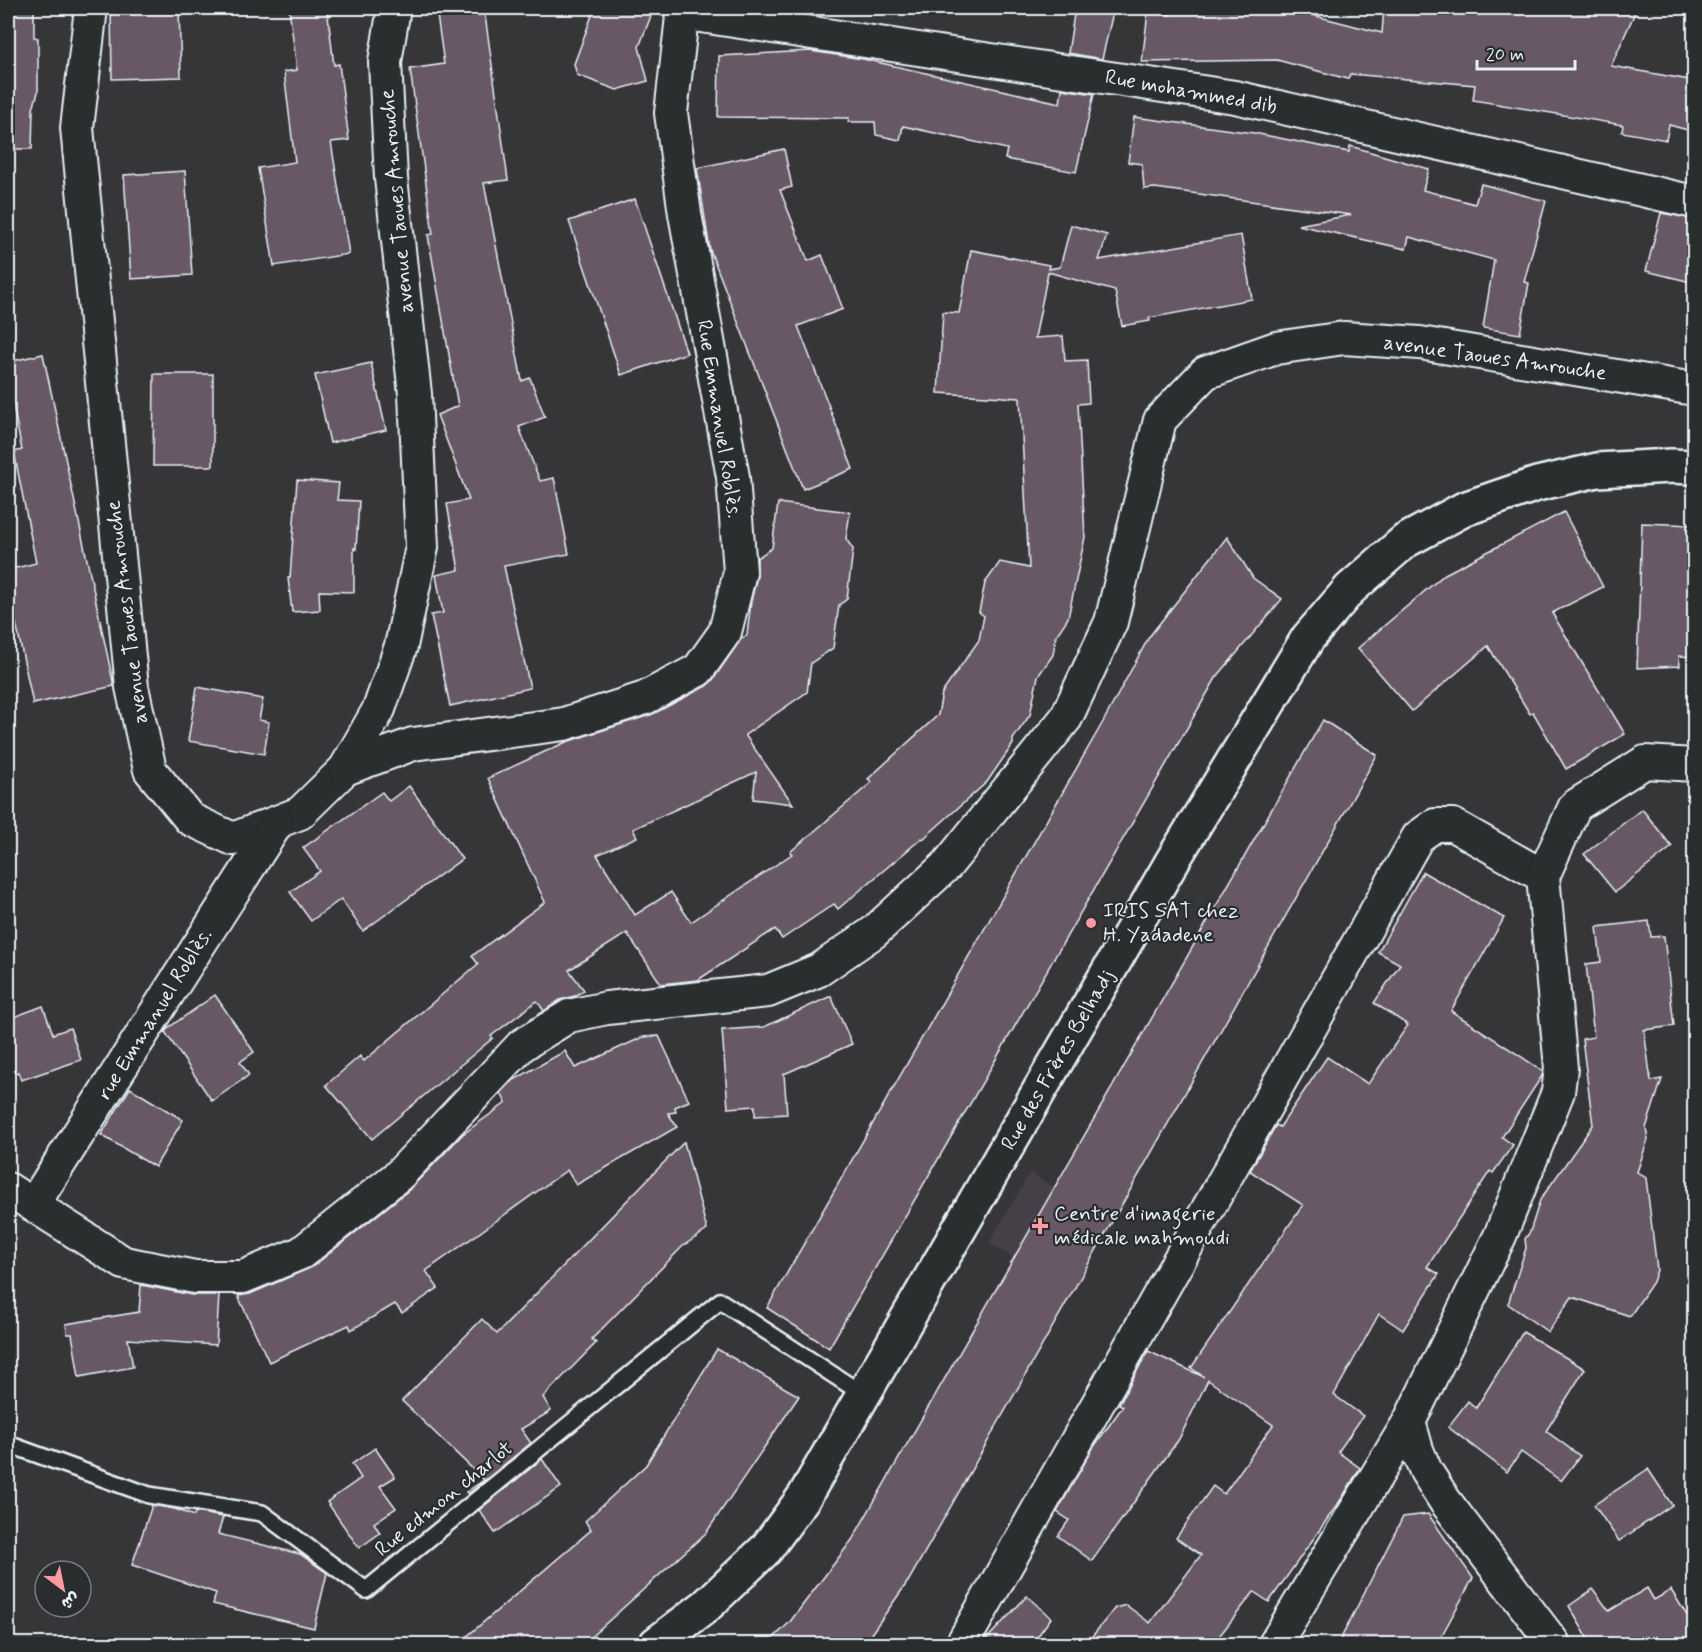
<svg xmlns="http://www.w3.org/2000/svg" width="1702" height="1652" font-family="Mynerve,'Playpen Sans Arabic',sans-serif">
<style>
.built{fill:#454046}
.building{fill:#675966;stroke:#e8f1f8;stroke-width:1.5}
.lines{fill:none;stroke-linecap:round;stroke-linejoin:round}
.service-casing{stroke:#e8f1f8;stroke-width:20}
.minor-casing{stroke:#e8f1f8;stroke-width:36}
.secondary-casing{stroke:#e8f1f8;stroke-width:38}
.service{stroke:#2a2d2e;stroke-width:15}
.minor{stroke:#2a2d2e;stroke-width:32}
.secondary{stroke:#2a2d2e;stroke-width:33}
.poi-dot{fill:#ff9aa2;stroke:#2a2d2e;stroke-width:2}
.labels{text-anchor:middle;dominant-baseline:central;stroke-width:4.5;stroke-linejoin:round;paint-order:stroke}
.street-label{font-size:21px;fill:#e8f1f8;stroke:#2a2d2e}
.poi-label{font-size:21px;fill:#e8f1f8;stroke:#2a2d2e;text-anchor:start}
</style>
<rect width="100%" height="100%" fill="#363639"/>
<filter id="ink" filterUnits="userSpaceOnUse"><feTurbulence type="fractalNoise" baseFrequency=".0167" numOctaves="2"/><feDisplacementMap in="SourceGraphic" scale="12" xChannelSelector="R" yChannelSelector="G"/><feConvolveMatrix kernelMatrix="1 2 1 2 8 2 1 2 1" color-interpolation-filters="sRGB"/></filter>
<g filter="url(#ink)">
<path class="built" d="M 1030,1173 L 1091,1210 L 1050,1279 L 989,1243 Z"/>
<g class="building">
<path d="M 8,8 L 34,8 L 34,37 L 38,38 L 38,92 L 33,109 L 32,149 L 8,149 Z"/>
<path d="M 111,8 L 179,8 L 181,77 L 112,79 Z"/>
<path d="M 289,8 L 327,8 L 334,65 L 339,64 L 349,140 L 331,142 L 349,254 L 274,266 L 258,168 L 295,162 L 284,72 L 297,70 Z"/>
<path d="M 436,8 L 484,8 L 508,180 L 484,183 L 522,381 L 530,378 L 545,417 L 519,427 L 540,481 L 554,478 L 569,554 L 504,566 L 530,688 L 450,706 L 431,615 L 443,613 L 436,575 L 459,570 L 447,504 L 469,500 L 437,415 L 458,406 L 428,235 L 433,234 L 410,69 L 444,64 Z"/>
<path d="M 604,8 L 654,8 L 639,47 L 648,81 L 617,90 L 577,75 L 574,64 L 594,10 Z"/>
<path d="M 1075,8 L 1114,8 L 1102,59 L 1068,53 Z"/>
<path d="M 1171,8 L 1285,8 L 1382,33 L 1384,8 L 1511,8 L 1535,12 L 1536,8 L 1637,8 L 1611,66 L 1695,81 L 1695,132 L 1669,125 L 1666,140 L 1622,132 L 1623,125 L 1473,100 L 1475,85 L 1350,74 L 1348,79 L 1277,60 L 1142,62 L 1148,12 L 1171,15 Z"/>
<path d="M 810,51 L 863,59 L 1060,103 L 1062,89 L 1094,94 L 1076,172 L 1005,159 L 1007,149 L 903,126 L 900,140 L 876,135 L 875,122 L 848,122 L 849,118 L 718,117 L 719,56 Z"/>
<path d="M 1134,117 L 1254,133 L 1349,152 L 1350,146 L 1429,169 L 1423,190 L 1475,204 L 1481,184 L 1546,201 L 1524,282 L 1529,283 L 1520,334 L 1483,328 L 1494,260 L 1409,237 L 1406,249 L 1298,225 L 1351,215 L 1155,188 L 1144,189 L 1142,164 L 1128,162 Z"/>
<path d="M 784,149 L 792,187 L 780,190 L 808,261 L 822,255 L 843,309 L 798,326 L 853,469 L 803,489 L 710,250 L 697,168 Z"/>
<path d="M 185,171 L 192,275 L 131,279 L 124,175 Z"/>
<path d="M 635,199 L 687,353 L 621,375 L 569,221 Z"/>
<path d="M 1661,213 L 1695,219 L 1695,283 L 1646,271 Z"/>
<path d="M 1071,225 L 1107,235 L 1099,260 L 1241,235 L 1252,299 L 1149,318 L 1150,321 L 1122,326 L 1115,291 L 1048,272 L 1035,338 L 1063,336 L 1065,361 L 1087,360 L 1089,403 L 1078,404 L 1085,537 L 1068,618 L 1056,636 L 1053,655 L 1038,676 L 1030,715 L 1013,739 L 1013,744 L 987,782 L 923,839 L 922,838 L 838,909 L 834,904 L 782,939 L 775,929 L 698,980 L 661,984 L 627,933 L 569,970 L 584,990 L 575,996 L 560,1000 L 544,1011 L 537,1001 L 491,1036 L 493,1038 L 372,1139 L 326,1085 L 360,1056 L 364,1061 L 478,964 L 472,956 L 545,902 L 488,778 L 566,742 L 653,714 L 706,686 L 712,681 L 741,639 L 747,635 L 751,601 L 757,576 L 757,558 L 772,548 L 778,503 L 850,512 L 846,539 L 853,549 L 847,599 L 839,605 L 833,648 L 811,663 L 807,692 L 745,735 L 793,804 L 753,799 L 756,772 L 633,829 L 637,837 L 597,855 L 635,915 L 671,892 L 691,922 L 792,854 L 790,852 L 872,782 L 868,779 L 938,715 L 942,693 L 979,640 L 984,616 L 979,612 L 985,583 L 1000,562 L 1029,568 L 1020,398 L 938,393 L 943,312 L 959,313 L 971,250 L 1049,265 L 1048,269 L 1060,267 Z"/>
<path d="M 43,354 L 114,686 L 33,704 L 8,585 L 8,570 L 36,563 L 14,452 L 22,450 L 8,381 L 8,362 Z"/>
<path d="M 371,363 L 386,430 L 330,443 L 315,375 Z"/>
<path d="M 154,374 L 213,374 L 213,466 L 153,466 Z"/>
<path d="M 297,480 L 339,483 L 337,500 L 359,501 L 356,549 L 354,548 L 354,592 L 319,591 L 320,610 L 292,612 L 288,578 L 290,578 Z"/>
<path d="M 1564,512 L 1603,587 L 1552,613 L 1625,734 L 1566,769 L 1533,712 L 1530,714 L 1488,646 L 1412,711 L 1358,648 L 1445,574 Z"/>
<path d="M 1642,523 L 1695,525 L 1695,657 L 1679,656 L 1680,666 L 1637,668 Z"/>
<path d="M 1227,537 L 1253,578 L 1282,599 L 1216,678 L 829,1348 L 767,1308 L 1103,722 L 1149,637 Z"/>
<path d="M 197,687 L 263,699 L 259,720 L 269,722 L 264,754 L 188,741 Z"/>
<path d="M 1323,720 L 1377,755 L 909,1580 L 864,1644 L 767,1644 L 789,1623 L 852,1540 Z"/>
<path d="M 409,786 L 462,859 L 363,931 L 341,899 L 311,921 L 290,892 L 320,871 L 303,848 L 382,792 L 389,801 Z"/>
<path d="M 1642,809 L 1672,847 L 1615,892 L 1584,854 Z"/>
<path d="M 1423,872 L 1504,918 L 1451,1011 L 1543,1071 L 1542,1076 L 1502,1137 L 1513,1145 L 1493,1173 L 1490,1171 L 1427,1267 L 1439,1274 L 1403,1330 L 1379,1314 L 1334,1395 L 1363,1416 L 1338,1452 L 1360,1468 L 1342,1498 L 1269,1602 L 1254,1592 L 1213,1644 L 1086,1644 L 1115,1608 L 1126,1605 L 1150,1623 L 1201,1555 L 1176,1538 L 1213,1486 L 1224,1494 L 1273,1425 L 1208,1380 L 1179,1439 L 1092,1561 L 1058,1536 L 1069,1520 L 1057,1512 L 1093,1448 L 1123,1406 L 1119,1404 L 1148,1351 L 1204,1377 L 1191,1368 L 1303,1205 L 1250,1171 L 1276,1125 L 1280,1127 L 1327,1057 L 1368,1084 L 1408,1025 L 1374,1003 L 1400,964 L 1378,952 Z"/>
<path d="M 1649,921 L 1651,937 L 1664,936 L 1674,1026 L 1644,1030 L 1651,1081 L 1662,1079 L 1646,1128 L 1648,1139 L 1637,1172 L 1646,1178 L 1657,1270 L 1653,1282 L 1630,1316 L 1572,1297 L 1548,1332 L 1508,1304 L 1526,1248 L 1525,1239 L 1530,1232 L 1540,1200 L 1593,1125 L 1582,1039 L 1594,1037 L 1586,964 L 1601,962 L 1597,927 Z"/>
<path d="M 215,995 L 254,1052 L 240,1062 L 249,1075 L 212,1101 L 165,1032 L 168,1028 Z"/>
<path d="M 831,996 L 852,1044 L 784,1074 L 787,1114 L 755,1116 L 755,1106 L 728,1108 L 722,1030 L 764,1027 Z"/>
<path d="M 43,1006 L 53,1034 L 70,1028 L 81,1060 L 21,1080 L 18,1072 L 8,1076 L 8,1019 Z"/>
<path d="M 659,1036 L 689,1101 L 675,1107 L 676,1112 L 668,1113 L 677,1127 L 576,1185 L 567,1170 L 426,1271 L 438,1288 L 402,1313 L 395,1304 L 351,1330 L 349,1325 L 269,1362 L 238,1296 L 250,1294 L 312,1267 L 410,1189 L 463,1134 L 506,1103 L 501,1093 L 512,1081 L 565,1051 L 575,1068 L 643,1037 Z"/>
<path d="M 130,1088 L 183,1120 L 155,1167 L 101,1135 Z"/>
<path d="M 684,1142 L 707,1230 L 683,1246 L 592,1339 L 596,1343 L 543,1397 L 551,1411 L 521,1429 L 531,1443 L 468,1494 L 466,1492 L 484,1480 L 402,1401 L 482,1319 L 497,1334 Z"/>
<path d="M 141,1285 L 192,1295 L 219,1295 L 216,1345 L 128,1339 L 133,1367 L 79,1377 L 72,1334 L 67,1334 L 66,1324 L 139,1312 Z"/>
<path d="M 1523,1332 L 1585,1369 L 1546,1431 L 1580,1456 L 1561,1481 L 1521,1452 L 1507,1472 L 1448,1427 L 1468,1401 L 1476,1408 Z"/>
<path d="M 717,1349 L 799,1396 L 706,1533 L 583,1644 L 458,1644 L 591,1530 L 585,1521 L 646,1465 Z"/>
<path d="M 375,1448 L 395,1477 L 380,1486 L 396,1508 L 374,1523 L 380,1533 L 359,1548 L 327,1502 L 361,1478 L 352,1464 Z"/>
<path d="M 542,1459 L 561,1487 L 495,1533 L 479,1510 Z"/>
<path d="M 1648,1469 L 1672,1505 L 1619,1541 L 1594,1505 Z"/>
<path d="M 152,1505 L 175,1509 L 194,1516 L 195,1512 L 223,1517 L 218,1534 L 300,1554 L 327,1573 L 314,1628 L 213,1604 L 216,1593 L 132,1565 Z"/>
<path d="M 1428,1514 L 1473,1578 L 1437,1644 L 1338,1644 L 1403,1517 Z"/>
<path d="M 1647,1588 L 1654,1600 L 1671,1590 L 1695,1628 L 1695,1644 L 1591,1644 L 1569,1606 L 1593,1589 L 1609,1611 Z"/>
<path d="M 1027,1596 L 1051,1618 L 1032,1644 L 982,1644 Z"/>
</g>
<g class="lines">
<g class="service-casing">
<path id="service" d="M 8,1444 L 149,1495 L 262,1513 L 366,1590 L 720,1301 L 864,1395"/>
</g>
<g class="minor-casing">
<g id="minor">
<path d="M 91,8 L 77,128 L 132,687 L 150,770 L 190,819 L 233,839 L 300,813 L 345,769 L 379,709 L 401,646 L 422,547 L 415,394 L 391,178 L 385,62 L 394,8"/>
<path d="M 681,13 L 1235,97 L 1694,202"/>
<path d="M 345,769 L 413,744 L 564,724 L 645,698 L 698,670 L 725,632 L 740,572 L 733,477 L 685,214 L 671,113 L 683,8"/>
<path d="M 8,1189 L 124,1263 L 195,1277 L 243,1277 L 301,1253 L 399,1175 L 522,1045 L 569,1016 L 607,1008 L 768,991 L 819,970 L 874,932 L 947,865 L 1066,718 L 1111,622 L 1160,420 L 1205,373 L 1276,348 L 1344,338 L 1420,343 L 1694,389"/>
<path d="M 33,1205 L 277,823"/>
<path d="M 1409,1422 L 1417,1450 L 1426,1471 L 1445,1501 L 1554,1644"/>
<path d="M 962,1644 L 1418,837 L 1435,825 L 1453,825 L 1543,876"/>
<path d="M 1275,1644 L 1409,1422 L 1500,1236 L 1558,1092 L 1561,1068 L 1543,876 L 1575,806 L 1645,762 L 1694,765"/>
</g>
</g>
<g class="secondary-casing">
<path id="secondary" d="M 656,1644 L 706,1606 L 766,1549 L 804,1497 L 1173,860 L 1308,638 L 1350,589 L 1405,541 L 1464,509 L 1537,484 L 1597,470 L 1671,466 L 1694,467"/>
</g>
<use href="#service" class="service"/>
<use href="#minor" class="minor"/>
<use href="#secondary" class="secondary"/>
</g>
</g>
<g class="poi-dot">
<circle cx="1091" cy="923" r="6"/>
<path d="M1037 1217h6v6h6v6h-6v6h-6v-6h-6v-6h6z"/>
</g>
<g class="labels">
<g class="street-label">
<text transform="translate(1191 92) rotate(10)">Rue mohammed dib</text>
<text transform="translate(397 201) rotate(-95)">avenue Taoues Amrouche</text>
<text transform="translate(1495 358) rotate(8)">avenue Taoues Amrouche</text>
<text transform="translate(719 419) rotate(81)">Rue Emmanuel Roblès.</text>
<text transform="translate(127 612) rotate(-97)">avenue Taoues Amrouche</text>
<text transform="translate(155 1014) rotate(-58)">rue Emmanuel Roblès.</text>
<text transform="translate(1058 1060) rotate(-60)">Rue des Frères Belhadj</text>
<text transform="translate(444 1499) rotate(-39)">Rue edmon charlot</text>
</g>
<g class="poi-label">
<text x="1103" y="911">IRIS SAT chez<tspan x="1103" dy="24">H. Yadadene</tspan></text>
<text x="1054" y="1214">Centre d'imagerie<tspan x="1054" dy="24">médicale mahmoudi</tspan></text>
</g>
</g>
<rect width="1702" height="1652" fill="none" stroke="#2a2d2e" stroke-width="30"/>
<rect x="15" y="15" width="1672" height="1622" fill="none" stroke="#e8f1f8" stroke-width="2" filter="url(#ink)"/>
<g transform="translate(63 1589) rotate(148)"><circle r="28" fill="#2a2d2e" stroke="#767b7f" stroke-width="1.5"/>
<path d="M0-4.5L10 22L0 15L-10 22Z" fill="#ff9aa2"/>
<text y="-9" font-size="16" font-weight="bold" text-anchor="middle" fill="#e8f1f8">ش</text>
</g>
<path d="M1477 60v9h98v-9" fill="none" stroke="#e8f1f8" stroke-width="3"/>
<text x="1486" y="60" font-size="18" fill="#e8f1f8" stroke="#2a2d2e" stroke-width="4.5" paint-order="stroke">20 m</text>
</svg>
